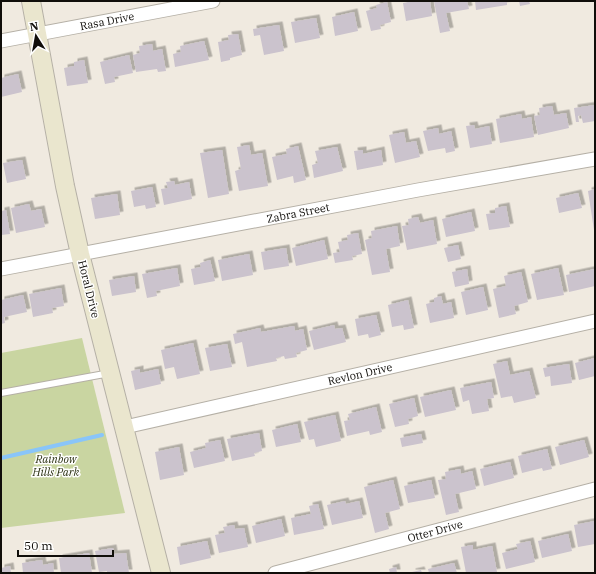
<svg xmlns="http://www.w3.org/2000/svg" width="596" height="574" font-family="'IBM Plex Serif',serif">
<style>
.green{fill:#c9d5a1}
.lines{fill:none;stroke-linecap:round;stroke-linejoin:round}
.stream{stroke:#89c5f9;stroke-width:4}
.building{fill:#cbc3cd;filter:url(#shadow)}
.lane-casing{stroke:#b5b0a6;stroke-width:8}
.street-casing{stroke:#b5b0a6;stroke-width:15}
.secondary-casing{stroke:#b5b0a6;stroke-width:20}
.lane{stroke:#fff;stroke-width:6}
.street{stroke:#fff;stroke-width:13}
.secondary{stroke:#eae6ce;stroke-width:18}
.labels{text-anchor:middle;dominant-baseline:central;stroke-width:3;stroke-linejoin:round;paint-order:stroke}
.street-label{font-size:11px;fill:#100e0a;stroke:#fff}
.park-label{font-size:11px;font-style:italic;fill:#2c3213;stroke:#fff}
</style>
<defs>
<filter id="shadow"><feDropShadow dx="3.5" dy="-3.5" stdDeviation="0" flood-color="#0004"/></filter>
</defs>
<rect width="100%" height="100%" fill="#f0eae0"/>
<path class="green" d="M 82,338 L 125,513 L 1,528 L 1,353 Z"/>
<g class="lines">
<path class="stream" d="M 1,458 L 102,435"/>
</g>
<g class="building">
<path d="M 414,1 L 430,1 L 432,16 L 406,21 L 403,3 Z"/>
<path d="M 434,1 L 467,1 L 469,9 L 446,13 L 450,31 L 440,33 Z"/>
<path d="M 475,1 L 507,1 L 507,5 L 476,10 Z"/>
<path d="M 519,1 L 529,1 L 530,4 L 520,6 Z"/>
<path d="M 387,2 L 391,22 L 380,25 L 381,29 L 371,31 L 366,11 L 377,8 L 376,5 Z"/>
<path d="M 354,12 L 358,31 L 335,36 L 332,17 Z"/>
<path d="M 316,18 L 320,38 L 295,43 L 291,22 Z"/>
<path d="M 279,25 L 284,51 L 264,55 L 260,35 L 254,36 L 253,29 Z"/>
<path d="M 238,34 L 242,55 L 230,58 L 230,60 L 221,62 L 218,42 L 229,40 L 228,35 Z"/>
<path d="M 204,41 L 209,60 L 175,67 L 173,54 L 181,52 L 180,46 Z"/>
<path d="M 152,44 L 153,51 L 162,49 L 166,71 L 158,72 L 157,69 L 136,72 L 133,55 L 140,53 L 139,46 Z"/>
<path d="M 129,55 L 133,73 L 114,77 L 115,82 L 105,84 L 100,62 Z"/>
<path d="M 84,60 L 88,83 L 67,86 L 64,68 L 74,66 L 74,62 Z"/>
<path d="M 18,74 L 22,92 L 1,97 L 1,78 Z"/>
<path d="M 595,105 L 595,121 L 583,123 L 581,115 L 578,116 L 579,122 L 576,122 L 574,108 Z"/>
<path d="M 552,106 L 554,115 L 566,113 L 569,128 L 538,135 L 534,116 L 540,115 L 539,108 Z"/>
<path d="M 521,114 L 522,119 L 531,117 L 534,137 L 500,143 L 496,119 Z"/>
<path d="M 474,125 L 475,129 L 489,126 L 492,144 L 470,148 L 466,126 Z"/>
<path d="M 438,128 L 439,134 L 451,131 L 455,151 L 446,153 L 445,148 L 428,151 L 423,131 Z"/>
<path d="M 404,132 L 406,143 L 416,141 L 420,157 L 395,163 L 389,135 Z"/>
<path d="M 249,145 L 251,155 L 262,153 L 268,186 L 239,191 L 235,171 L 241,169 L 237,147 Z"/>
<path d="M 298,146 L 306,180 L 294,183 L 293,176 L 277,180 L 272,157 L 287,154 L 286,149 Z"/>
<path d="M 337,147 L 343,171 L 314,178 L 312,165 L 318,163 L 315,151 Z"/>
<path d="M 222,150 L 229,194 L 208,198 L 200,153 Z"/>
<path d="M 363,150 L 363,154 L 381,150 L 383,165 L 357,170 L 354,151 Z"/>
<path d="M 22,160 L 26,179 L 7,183 L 3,163 Z"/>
<path d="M 174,181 L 175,185 L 189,182 L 192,199 L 164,205 L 161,189 L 168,188 L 166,182 Z"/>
<path d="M 152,187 L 156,207 L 146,209 L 145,205 L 134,207 L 131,191 Z"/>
<path d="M 595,189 L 595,230 L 594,230 L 588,191 Z"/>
<path d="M 578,193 L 582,208 L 559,213 L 556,198 Z"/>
<path d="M 117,194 L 120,215 L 95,219 L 91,198 Z"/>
<path d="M 29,204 L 31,211 L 41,209 L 45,227 L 16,233 L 11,208 Z"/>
<path d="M 506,206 L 510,227 L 489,230 L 486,214 L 495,213 L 495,208 Z"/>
<path d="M 6,210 L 10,234 L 1,235 L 1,211 Z"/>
<path d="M 471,212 L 475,231 L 446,237 L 442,219 Z"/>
<path d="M 418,217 L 420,223 L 433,220 L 437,244 L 407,250 L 402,226 L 409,225 L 408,219 Z"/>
<path d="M 397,226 L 400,246 L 386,249 L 390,272 L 372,275 L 365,240 L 372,238 L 371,231 Z"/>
<path d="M 358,233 L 362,254 L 352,256 L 353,260 L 335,263 L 333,253 L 340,252 L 338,242 L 348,240 L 347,235 Z"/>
<path d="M 324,240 L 328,259 L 296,266 L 292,248 Z"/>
<path d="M 458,245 L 461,259 L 448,262 L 444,248 Z"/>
<path d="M 286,248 L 289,266 L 264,270 L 261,252 Z"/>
<path d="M 249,254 L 253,275 L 222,281 L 218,260 Z"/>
<path d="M 210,260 L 215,281 L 194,285 L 191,269 L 201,267 L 200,263 Z"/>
<path d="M 177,268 L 180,286 L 156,291 L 157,296 L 147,298 L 142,274 Z"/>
<path d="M 558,268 L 564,295 L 537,300 L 531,274 Z"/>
<path d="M 467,269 L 469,284 L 455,287 L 452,272 Z"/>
<path d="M 595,269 L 595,286 L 569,292 L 566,275 Z"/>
<path d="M 521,272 L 528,302 L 514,306 L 516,314 L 499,318 L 493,289 L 506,286 L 504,276 Z"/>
<path d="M 134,276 L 136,292 L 112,296 L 109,280 Z"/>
<path d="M 483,287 L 488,310 L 466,315 L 461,292 Z"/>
<path d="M 61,288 L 64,306 L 52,308 L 53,313 L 33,317 L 29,294 Z"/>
<path d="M 23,295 L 27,312 L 4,317 L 5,323 L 1,324 L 1,300 Z"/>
<path d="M 441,296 L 443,304 L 451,302 L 454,318 L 430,323 L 426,304 L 434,302 L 434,298 Z"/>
<path d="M 408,300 L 414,328 L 404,330 L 403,325 L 392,327 L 388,305 Z"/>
<path d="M 376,315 L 381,335 L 369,338 L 368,334 L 358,336 L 355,319 Z"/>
<path d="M 334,325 L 335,329 L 342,328 L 346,342 L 314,350 L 309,331 Z"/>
<path d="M 294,326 L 295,331 L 303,329 L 307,350 L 296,353 L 297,357 L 285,359 L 284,356 L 276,358 L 277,361 L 247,367 L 242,342 L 235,344 L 233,334 L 260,328 L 261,332 Z"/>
<path d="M 193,343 L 200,374 L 177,379 L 174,367 L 165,369 L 161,350 Z"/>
<path d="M 227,344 L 232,367 L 210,371 L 205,348 Z"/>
<path d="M 595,358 L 595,376 L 579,380 L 575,363 Z"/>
<path d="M 507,361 L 510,375 L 529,371 L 536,398 L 514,403 L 512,396 L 501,398 L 493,364 Z"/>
<path d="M 569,364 L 572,383 L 551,386 L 550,376 L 545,377 L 543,368 Z"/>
<path d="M 140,369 L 140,373 L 158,369 L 161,384 L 135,390 L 131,371 Z"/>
<path d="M 491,382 L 494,398 L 487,399 L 489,411 L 472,414 L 469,400 L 463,402 L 460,388 Z"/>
<path d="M 451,390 L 456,410 L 425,417 L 420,397 Z"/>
<path d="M 414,398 L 418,416 L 408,419 L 409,424 L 395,427 L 389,404 Z"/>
<path d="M 376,407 L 382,432 L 370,435 L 369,431 L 347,436 L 344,421 L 350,420 L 348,414 Z"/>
<path d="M 335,415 L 341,441 L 316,447 L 314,439 L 309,440 L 304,422 Z"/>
<path d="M 297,424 L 301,442 L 276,447 L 272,430 Z"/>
<path d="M 259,433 L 262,451 L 254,453 L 255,456 L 232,461 L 227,439 Z"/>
<path d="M 421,434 L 423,443 L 402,447 L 400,438 Z"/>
<path d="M 220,440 L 225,461 L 194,468 L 190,452 L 206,448 L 205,443 Z"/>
<path d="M 584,440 L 589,457 L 560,465 L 555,447 Z"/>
<path d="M 179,447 L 184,475 L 160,480 L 155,452 Z"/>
<path d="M 547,449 L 552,469 L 543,471 L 542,468 L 522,473 L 518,456 Z"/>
<path d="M 510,462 L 514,478 L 484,486 L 480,469 Z"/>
<path d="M 460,469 L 461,474 L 472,471 L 476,489 L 455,494 L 459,512 L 446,515 L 438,480 L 446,479 L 445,472 Z"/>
<path d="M 393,480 L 400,509 L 385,513 L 389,529 L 375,533 L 364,487 Z"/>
<path d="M 431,480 L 435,498 L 408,503 L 404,486 Z"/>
<path d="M 345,501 L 346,504 L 359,501 L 363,518 L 332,525 L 327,505 Z"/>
<path d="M 318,504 L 324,529 L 294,535 L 291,518 L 311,514 L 309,506 Z"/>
<path d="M 281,519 L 285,536 L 256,543 L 252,526 Z"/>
<path d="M 595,521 L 595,544 L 578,547 L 574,525 Z"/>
<path d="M 234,525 L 235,529 L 244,528 L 248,547 L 219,553 L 215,535 L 225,533 L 223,527 Z"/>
<path d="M 568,534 L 572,551 L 542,558 L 538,541 Z"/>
<path d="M 207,541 L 211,558 L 180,565 L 177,547 Z"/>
<path d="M 530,541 L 535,562 L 506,569 L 502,553 L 518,549 L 516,544 Z"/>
<path d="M 473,545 L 473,550 L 492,546 L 497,572 L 491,573 L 466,573 L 461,547 Z"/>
<path d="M 113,548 L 114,554 L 126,553 L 129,573 L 107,573 L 107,571 L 99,572 L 95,551 Z"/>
<path d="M 89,553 L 92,573 L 61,573 L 59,558 Z"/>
<path d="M 42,560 L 43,565 L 53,563 L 54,573 L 23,573 L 22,563 Z"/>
<path d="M 454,563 L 457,573 L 429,573 L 428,569 Z"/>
<path d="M 10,566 L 11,573 L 1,573 L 1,568 Z"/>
<path d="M 396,567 L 397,573 L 390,573 L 389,569 Z"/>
<path d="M 421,570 L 422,573 L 412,573 L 412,572 Z"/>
</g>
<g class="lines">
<g class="lane-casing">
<path id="lane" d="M 1,393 L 110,373"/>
</g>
<g class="street-casing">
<g id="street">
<path d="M 1,41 L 213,1"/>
<path d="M 1,269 L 418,190 L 595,159"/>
<path d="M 125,427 L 595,321"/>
<path d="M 275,573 L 595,489"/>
</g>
</g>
<g class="secondary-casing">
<path id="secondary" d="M 31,1 L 65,186 L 80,254 L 161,573"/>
</g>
<use href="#lane" class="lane"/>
<use href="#street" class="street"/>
<use href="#secondary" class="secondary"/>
</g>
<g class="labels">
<g class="street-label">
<text transform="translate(107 21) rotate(-11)">Rasa Drive</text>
<text transform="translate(298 213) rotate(-11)">Zabra Street</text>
<text transform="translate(89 289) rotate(76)">Horal Drive</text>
<text transform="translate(360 374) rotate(-13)">Revlon Drive</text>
<text transform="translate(435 531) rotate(-15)">Otter Drive</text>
</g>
<g class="park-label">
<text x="56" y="459">Rainbow<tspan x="56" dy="13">Hills Park</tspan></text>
</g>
</g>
<rect width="596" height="574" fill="none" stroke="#100e0a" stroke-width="4"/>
<g transform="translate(36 36) rotate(349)" stroke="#ffffff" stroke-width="3" paint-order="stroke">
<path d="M0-3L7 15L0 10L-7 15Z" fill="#100e0a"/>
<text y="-6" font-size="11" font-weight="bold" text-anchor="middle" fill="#100e0a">N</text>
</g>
<path d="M18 550v6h95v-6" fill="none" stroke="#100e0a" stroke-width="2"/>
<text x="24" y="550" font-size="12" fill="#100e0a" stroke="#ffffff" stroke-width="3" paint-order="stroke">50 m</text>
</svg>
